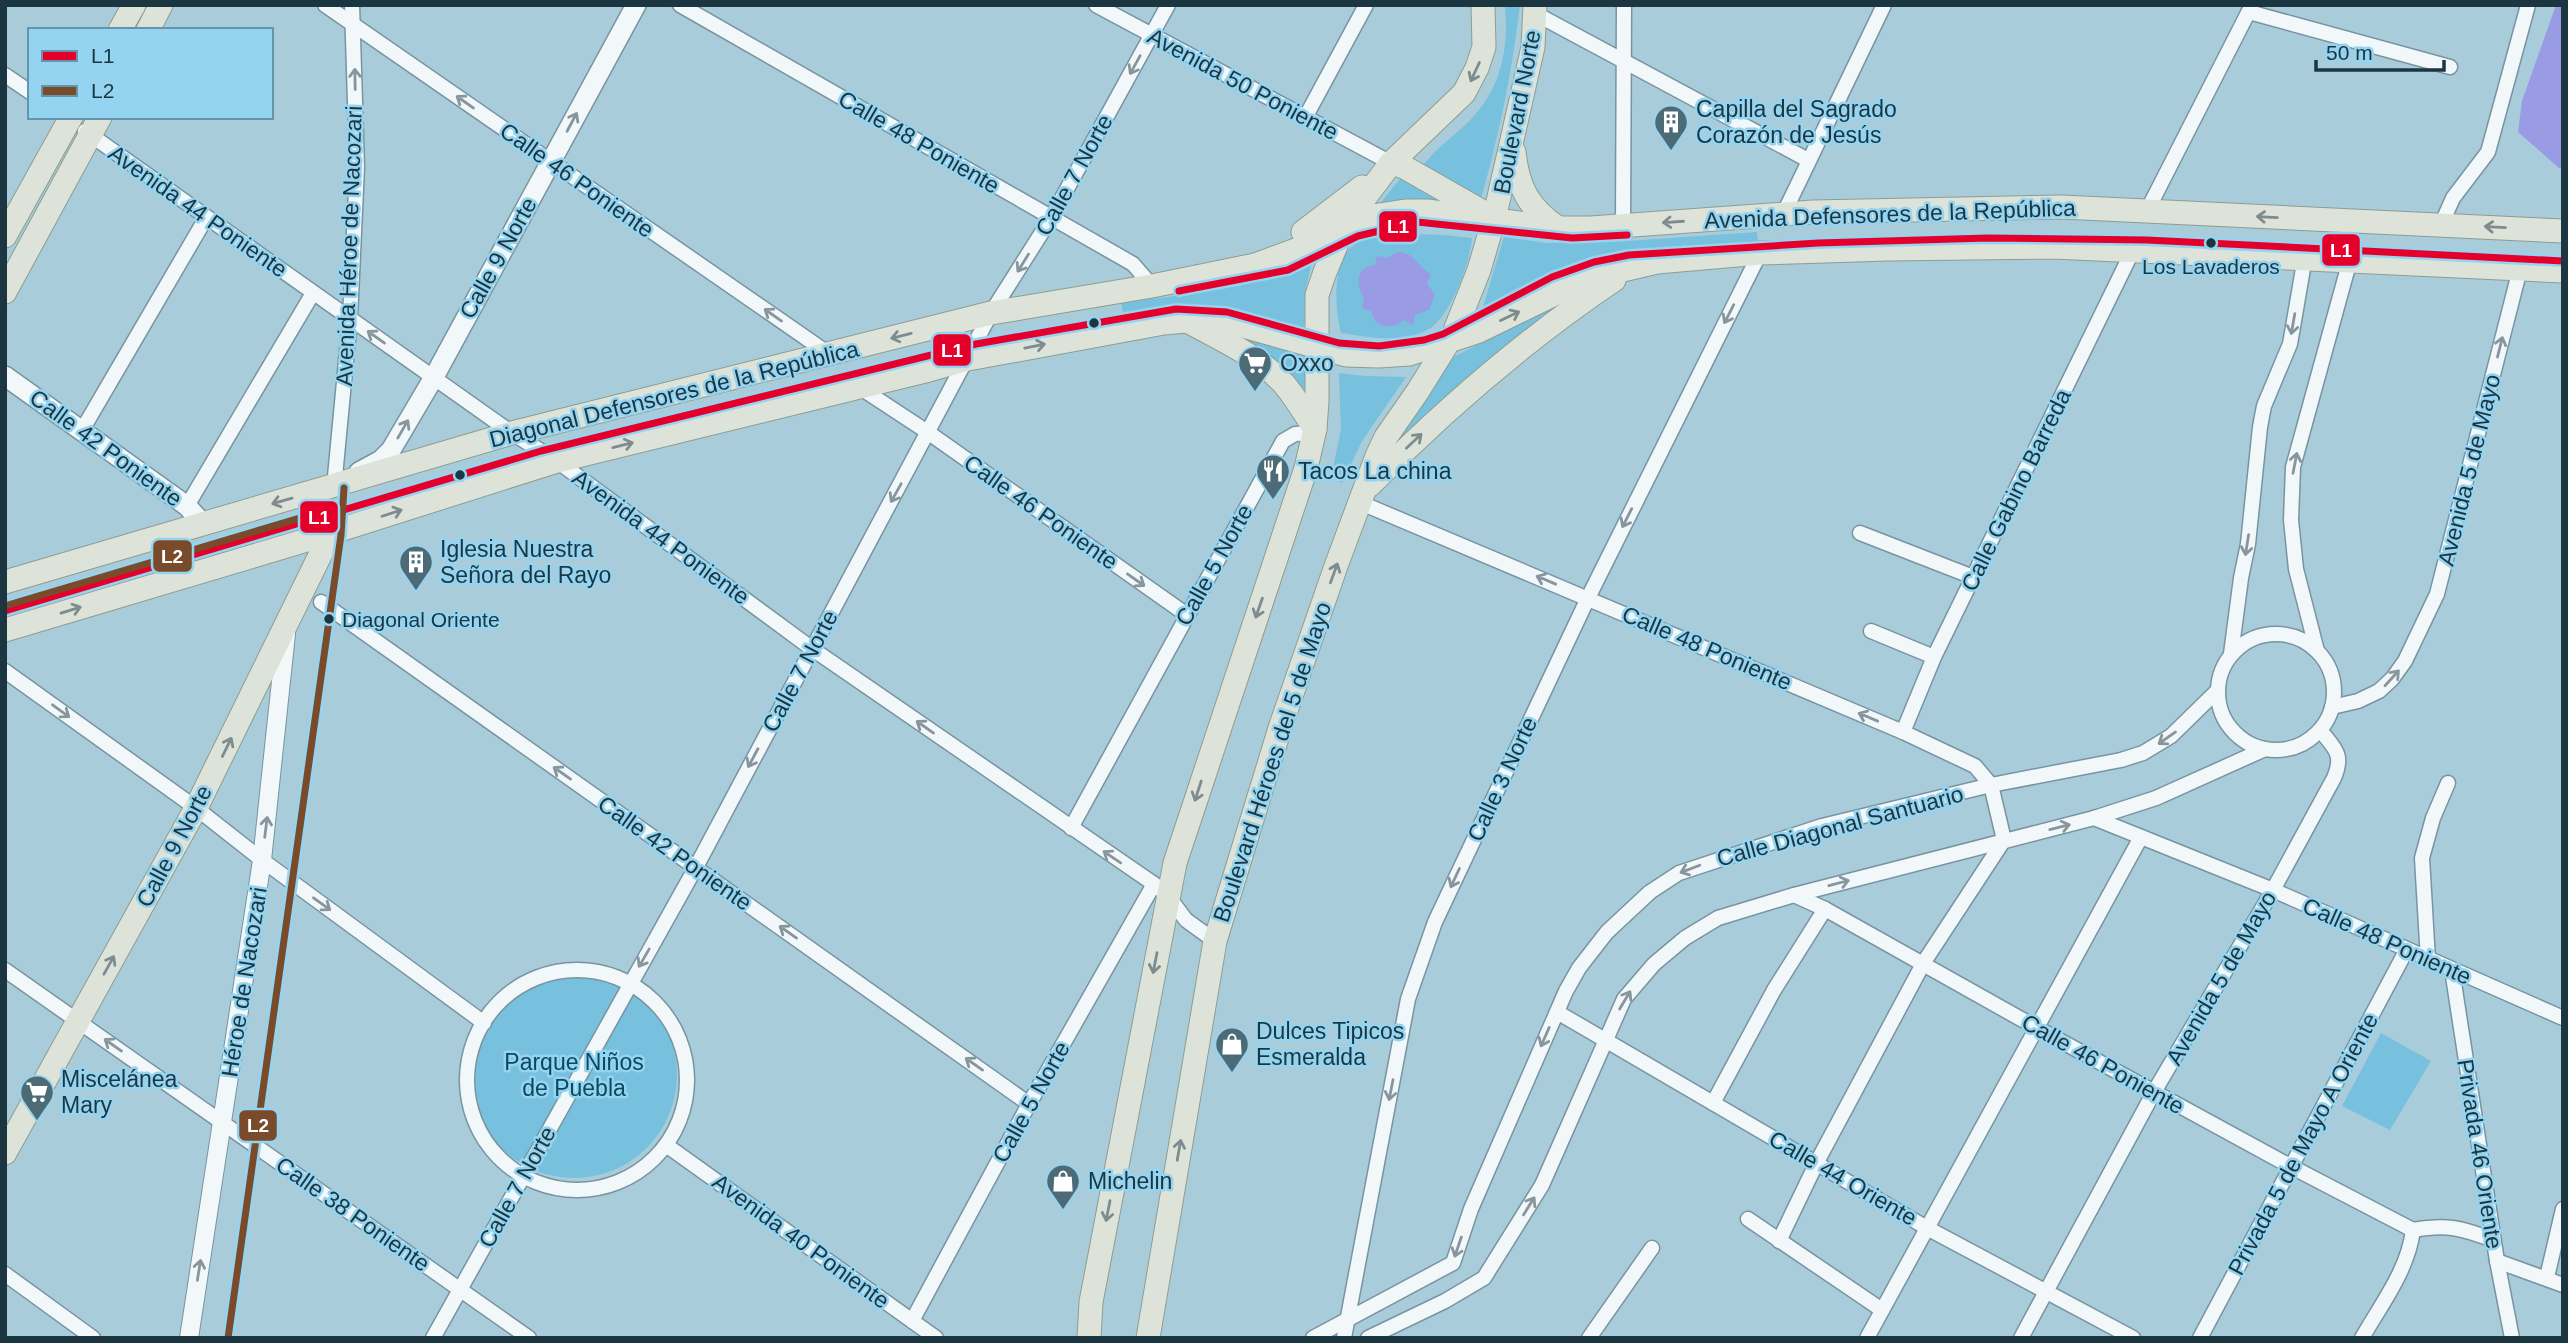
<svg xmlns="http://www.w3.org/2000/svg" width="2568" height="1343" font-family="Helvetica,sans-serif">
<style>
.green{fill:#77c0de}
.water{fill:#999be4}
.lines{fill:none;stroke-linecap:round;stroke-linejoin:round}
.minor-casing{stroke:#7894a0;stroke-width:17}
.tertiary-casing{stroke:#7894a0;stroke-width:20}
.secondary-casing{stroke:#7894a0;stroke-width:22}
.primary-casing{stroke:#8c9d91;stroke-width:25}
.minor{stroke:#f2f7fa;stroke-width:14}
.tertiary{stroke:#f2f7fa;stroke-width:18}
.secondary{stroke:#f2f7fa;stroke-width:19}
.primary{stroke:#dee3da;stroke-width:23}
.bus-1-casing{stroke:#94d4f0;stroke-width:12}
.bus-2-casing{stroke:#94d4f0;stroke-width:12}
.bus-1{stroke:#e4002b;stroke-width:7}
.bus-2{stroke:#7a4b2a;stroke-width:7}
.oneway{stroke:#87969e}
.oneway2{stroke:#7d8c8e}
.bus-dot{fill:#1c3641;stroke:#94d4f0;stroke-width:2.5}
.labels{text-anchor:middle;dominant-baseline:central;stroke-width:5;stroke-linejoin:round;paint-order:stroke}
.bus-label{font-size:21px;fill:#1c3641;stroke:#94d4f0}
.street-label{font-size:23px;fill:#1c3641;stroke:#94d4f0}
.poi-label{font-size:23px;fill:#1c3641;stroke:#94d4f0;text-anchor:start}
.park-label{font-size:23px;fill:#0a495f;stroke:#94d4f0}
.line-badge{stroke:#94d4f0;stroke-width:2.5}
.badge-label{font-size:19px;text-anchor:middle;font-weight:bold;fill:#fff}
</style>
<rect width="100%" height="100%" fill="#a9ccdb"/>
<g class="green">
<path d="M 1505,5 L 1520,5 C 1512,73 1498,140 1479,206 L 1420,170 C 1435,147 1456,136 1473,117 C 1502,86 1509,45 1505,5 Z"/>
<path d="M 1403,175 L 1452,206 L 1374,211 Z"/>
<path d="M 1757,232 L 1758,242 L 1624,253 L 1563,270 L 1482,310 L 1504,237 L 1547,243 L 1627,241 Z"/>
<path d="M 1412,234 L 1445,235 L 1472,238 C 1470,263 1452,311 1432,327 C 1427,331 1413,336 1407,337 C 1386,341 1362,336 1341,333 C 1335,310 1331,261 1354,245 C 1368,235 1395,236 1412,234 Z"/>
<path d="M 1312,261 L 1305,292 L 1304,330 L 1254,315 L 1199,306 L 1123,312 L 1121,302 C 1168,298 1274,286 1312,261 Z"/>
<path d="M 1569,299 L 1393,452 L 1394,438 L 1455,356 Z"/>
<path d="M 1223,334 L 1311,357 L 1311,393 Z"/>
<path d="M 1339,373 L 1365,376 L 1406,377 L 1362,441 L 1342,483 L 1331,478 L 1341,429 Z"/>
<circle cx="574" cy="1075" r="103"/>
<path d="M 2381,1033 L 2431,1061 L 2390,1130 L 2342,1106 Z"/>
</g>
<g class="water">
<path d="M 2556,5 L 2563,5 L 2563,168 L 2559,168 L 2518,132 L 2522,101 Z"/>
<path d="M 1398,252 C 1416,253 1417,267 1431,274 L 1427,283 L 1435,295 L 1429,310 L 1415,315 L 1413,325 L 1403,320 C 1395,328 1384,329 1375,321 L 1371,311 L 1362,308 L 1364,298 C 1355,285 1356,267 1375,265 L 1377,256 L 1387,258 Z"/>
</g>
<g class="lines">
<g class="minor-casing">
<g id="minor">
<path d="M 325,5 L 829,354"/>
<path d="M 680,5 L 1133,264 L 1152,286"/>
<path d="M 1096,5 L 1391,163"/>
<path d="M 2249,12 L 2450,67"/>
<path d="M 1536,14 L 1808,160"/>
<path d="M 5,75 L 30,92"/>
<path d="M 1306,116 L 1366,5"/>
<path d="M 85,131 L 512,433 L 557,461 L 811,648 L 1154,884 L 1168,896 L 1186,920 L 1215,941"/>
<path d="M 2147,211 L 2252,5"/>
<path d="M 1783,215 L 1884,5"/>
<path d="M 1623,225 L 1624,5"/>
<path d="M 2441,225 L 2453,198 L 2488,152 L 2528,5"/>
<path d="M 859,387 L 929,433 L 1187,615"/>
<path d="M 81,432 L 206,218"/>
<path d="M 334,487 L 350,319 L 357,167 L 352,5"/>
<path d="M 1361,503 L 1903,732 L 1975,766 L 1991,785 L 2004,840 L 1924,962 L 1817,1162 L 1779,1241"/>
<path d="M 187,506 L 313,293"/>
<path d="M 1860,533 L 1973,577"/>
<path d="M 321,602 L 1029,1104"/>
<path d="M 1871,631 L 1934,657"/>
<circle cx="2276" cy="692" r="58"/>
<path d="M 2317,651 L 2296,569 L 2291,520 L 2293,467 L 2350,260"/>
<path d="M 2231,654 L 2241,578 L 2248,544 L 2260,427 L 2264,406 L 2290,344 L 2305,257"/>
<path d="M 5,671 L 196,808 L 262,860 L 484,1023"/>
<path d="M 2332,707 L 2358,701 L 2379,691 L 2392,679 L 2405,661 L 2437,594 L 2520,269"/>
<path d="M 1903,732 L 1934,657 L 2133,250"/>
<path d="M 2094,818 L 2273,890 L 2563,1018"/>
<path d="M 1071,828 L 1283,441 L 1295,434 L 1313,433"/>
<path d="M 1794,895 L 1825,909 L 2037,1028 L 2290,1166 L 2413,1230"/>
<path d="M 2428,960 L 2422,858 L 2433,818 L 2448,783"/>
<path d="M 5,970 L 529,1338"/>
<path d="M 2452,970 L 2497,1261 L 2512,1338"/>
<circle cx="577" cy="1080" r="110"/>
<path d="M 1557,1012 L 1927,1228 L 2133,1338"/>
<path d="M 1713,1103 L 1774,990 L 1825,909"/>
<path d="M 666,1145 L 936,1338"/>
<path d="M 1748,1219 L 1882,1310"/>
<path d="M 2413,1230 C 2447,1224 2462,1228 2493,1240"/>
<path d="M 2497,1261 L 2563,1285"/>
<path d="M 5,1274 L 93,1338"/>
<path d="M 2547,1277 L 2563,1209"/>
<path d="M 912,1321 L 1029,1104 L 1154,884"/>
<path d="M 433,1338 L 696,867 L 991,313 L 1051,218 L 1168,5"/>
<path d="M 1313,1338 L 1453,1263 L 1471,1209 L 1566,991 L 1579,968 L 1607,932 L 1650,892 L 1679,873 L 1822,826 L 1991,785 L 2121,760 L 2143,753 L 2171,736 L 2217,691"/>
<path d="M 1344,1338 L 1408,999 L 1435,922 L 1588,598 L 1760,253"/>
<path d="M 1368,1338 L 1445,1301 L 1484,1278 L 1542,1185 L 1624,999 L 1654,964 L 1685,938 L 1718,918 L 1794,895 L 2094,818 L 2156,798 L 2265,749"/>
<path d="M 1589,1338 L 1652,1248"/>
<path d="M 1867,1338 L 2141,837"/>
<path d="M 2021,1338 L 2154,1092 L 2273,890 L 2334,778 C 2344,754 2335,749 2321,731"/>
<path d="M 2200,1338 L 2406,951"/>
<path d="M 2362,1338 C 2382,1303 2408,1270 2413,1230"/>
</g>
</g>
<g class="tertiary-casing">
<path id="tertiary" d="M 189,1338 L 262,860 L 286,634"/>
</g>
<g class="secondary-casing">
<g id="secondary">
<path d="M 5,376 L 187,506 L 203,524"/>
<path d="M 359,472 L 381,460 L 391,450 L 434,377 L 636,5"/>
</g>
</g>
<g class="primary-casing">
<g id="primary">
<path d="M 120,30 L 134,5"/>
<path d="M 148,30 L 161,5"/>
<path d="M 1514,152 C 1518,188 1528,207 1558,228"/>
<path d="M 1391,163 L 1404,167 L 1483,212"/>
<path d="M 1303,232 L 1362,187"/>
<path d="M 5,236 L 71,117"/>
<path d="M 5,292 L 100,117"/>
<path d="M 1189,322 C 1222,340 1258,356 1284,384 C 1295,397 1305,414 1315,429"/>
<path d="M 1370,485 C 1445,409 1525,340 1614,280"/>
<path d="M 5,582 L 512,433 L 991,313 L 1152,286 L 1255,265 L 1301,248 L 1345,224 L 1372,216 L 1405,211 L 1427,211 L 1558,228 L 1591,228 L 1813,212 L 2062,207 L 2563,231"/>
<path d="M 5,630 L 327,534 L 557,461 L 929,370 L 968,359 L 1164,323 L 1208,319 L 1236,324 L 1346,355 L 1379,356 L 1409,354 L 1479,331 L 1567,288 L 1597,276 L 1657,262 L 1760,253 L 1887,249 L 2054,247 L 2563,271"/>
<path d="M 5,1153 L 196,808 L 331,533"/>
<path d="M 1089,1338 L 1091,1302 L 1175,863 L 1306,468 L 1315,429 L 1317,401 L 1317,295 L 1325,272 L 1345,224 L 1391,163 L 1464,93 L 1477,68 L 1484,47 L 1483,5"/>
<path d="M 1148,1338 L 1215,941 L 1280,728 L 1336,566 L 1377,456 L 1386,437 L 1418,391 L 1454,333 L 1479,270 L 1494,219 L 1533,47 L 1535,5"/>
</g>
</g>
<use href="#minor" class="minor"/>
<use href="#tertiary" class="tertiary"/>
<use href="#secondary" class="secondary"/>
<use href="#primary" class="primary"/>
<g class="bus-1-casing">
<g id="bus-1">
<path d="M 1179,291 L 1288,270 L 1358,236 L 1417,222 L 1572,238 L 1627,235"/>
<path d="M 5,611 L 541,451 L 976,344 L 1176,309 L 1227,312 L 1339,343 L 1379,346 L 1424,340 L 1443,334 L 1552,277 L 1594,262 L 1629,255 L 1818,243 L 1988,238 L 2147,240 L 2563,261"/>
</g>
</g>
<g class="bus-2-casing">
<g id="bus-2">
<path d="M 8,605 L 337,507"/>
<path d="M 228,1338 L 341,535 L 344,488"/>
</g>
</g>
<use href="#bus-1" class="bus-1"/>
<use href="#bus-2" class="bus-2"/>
</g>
<defs><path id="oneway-shaft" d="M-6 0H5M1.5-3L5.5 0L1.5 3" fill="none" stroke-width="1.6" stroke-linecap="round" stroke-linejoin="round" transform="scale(1.75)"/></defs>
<g class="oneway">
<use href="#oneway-shaft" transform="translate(1135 65) rotate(119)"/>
<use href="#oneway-shaft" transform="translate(355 79) rotate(-91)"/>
<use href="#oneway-shaft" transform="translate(465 102) rotate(-145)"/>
<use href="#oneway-shaft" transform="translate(572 122) rotate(-62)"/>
<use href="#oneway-shaft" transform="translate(1023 263) rotate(122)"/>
<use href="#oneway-shaft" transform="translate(1729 314) rotate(117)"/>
<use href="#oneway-shaft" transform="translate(773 315) rotate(-145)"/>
<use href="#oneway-shaft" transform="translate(2293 324) rotate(100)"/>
<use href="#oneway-shaft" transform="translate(376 337) rotate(-145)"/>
<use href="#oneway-shaft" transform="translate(2500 347) rotate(-76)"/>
<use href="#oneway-shaft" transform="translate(403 429) rotate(-60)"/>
<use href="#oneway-shaft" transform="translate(2295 463) rotate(-79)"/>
<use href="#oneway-shaft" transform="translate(896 493) rotate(119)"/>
<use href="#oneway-shaft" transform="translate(1627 518) rotate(117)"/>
<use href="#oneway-shaft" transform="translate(2247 545) rotate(99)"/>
<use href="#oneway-shaft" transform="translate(1136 580) rotate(35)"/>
<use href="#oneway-shaft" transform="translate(1546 580) rotate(-157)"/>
<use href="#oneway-shaft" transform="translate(2392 678) rotate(-48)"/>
<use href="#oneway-shaft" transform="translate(61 711) rotate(36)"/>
<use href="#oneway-shaft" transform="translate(1868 717) rotate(-157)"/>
<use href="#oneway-shaft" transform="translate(925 727) rotate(-145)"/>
<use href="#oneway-shaft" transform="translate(2167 738) rotate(145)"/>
<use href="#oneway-shaft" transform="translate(753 758) rotate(118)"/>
<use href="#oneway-shaft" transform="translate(562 773) rotate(-145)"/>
<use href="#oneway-shaft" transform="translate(266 827) rotate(-83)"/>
<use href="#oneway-shaft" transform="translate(2060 827) rotate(-14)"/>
<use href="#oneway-shaft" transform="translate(1112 857) rotate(-146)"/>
<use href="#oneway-shaft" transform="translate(1690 869) rotate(159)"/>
<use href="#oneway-shaft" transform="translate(1455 878) rotate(115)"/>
<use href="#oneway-shaft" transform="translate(1839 883) rotate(-15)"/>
<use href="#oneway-shaft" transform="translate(322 904) rotate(36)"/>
<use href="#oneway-shaft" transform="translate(788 932) rotate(-145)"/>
<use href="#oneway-shaft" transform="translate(644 958) rotate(120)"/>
<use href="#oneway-shaft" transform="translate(1625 1000) rotate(-59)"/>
<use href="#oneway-shaft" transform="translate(1545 1037) rotate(114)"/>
<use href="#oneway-shaft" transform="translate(113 1045) rotate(-145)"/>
<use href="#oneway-shaft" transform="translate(974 1064) rotate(-145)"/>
<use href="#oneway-shaft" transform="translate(1391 1090) rotate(101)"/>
<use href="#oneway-shaft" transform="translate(1529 1206) rotate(-58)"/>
<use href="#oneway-shaft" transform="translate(1458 1247) rotate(109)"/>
<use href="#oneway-shaft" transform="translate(199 1270) rotate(-81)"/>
</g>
<g class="oneway2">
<use href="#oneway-shaft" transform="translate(1475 72) rotate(115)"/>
<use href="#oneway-shaft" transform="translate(2267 217) rotate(-177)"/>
<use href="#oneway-shaft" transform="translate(1673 222) rotate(176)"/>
<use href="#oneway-shaft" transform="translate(2495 227) rotate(-177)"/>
<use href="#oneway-shaft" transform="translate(1510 316) rotate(-26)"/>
<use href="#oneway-shaft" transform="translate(901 336) rotate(166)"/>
<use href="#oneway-shaft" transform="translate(1035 346) rotate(-11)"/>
<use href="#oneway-shaft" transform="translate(1414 441) rotate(-43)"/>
<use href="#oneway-shaft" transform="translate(623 445) rotate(-14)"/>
<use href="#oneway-shaft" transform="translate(282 501) rotate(164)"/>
<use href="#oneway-shaft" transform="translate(392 513) rotate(-18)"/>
<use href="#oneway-shaft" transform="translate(1334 573) rotate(-70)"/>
<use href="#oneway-shaft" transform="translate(1259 608) rotate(109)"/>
<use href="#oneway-shaft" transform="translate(71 610) rotate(-17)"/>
<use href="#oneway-shaft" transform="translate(227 747) rotate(-64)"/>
<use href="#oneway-shaft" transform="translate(1198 791) rotate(108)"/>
<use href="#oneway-shaft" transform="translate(1155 963) rotate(101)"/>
<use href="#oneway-shaft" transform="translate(109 965) rotate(-61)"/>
<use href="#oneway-shaft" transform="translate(1179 1150) rotate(-80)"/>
<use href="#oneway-shaft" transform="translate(1108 1211) rotate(101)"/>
</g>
<defs>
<g id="building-pin" transform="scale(1.75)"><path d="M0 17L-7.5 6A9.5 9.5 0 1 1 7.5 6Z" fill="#4d6a77" stroke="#94d4f0"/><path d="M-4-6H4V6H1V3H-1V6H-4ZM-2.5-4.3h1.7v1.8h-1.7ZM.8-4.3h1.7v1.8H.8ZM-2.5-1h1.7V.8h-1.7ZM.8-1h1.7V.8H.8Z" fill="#fff"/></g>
<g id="supermarket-pin" transform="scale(1.75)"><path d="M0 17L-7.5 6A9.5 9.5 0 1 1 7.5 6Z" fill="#4d6a77" stroke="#94d4f0"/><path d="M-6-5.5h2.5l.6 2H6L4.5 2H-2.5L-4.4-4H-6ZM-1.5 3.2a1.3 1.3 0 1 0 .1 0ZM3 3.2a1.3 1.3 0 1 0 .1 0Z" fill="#fff"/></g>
<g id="restaurant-pin" transform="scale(1.75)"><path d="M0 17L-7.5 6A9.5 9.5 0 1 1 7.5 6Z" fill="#4d6a77" stroke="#94d4f0"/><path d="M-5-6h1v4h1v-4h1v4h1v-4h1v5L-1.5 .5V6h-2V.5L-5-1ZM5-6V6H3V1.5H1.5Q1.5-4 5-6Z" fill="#fff"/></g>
<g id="shop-pin" transform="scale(1.75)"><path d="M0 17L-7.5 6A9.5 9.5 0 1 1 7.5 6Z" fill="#4d6a77" stroke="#94d4f0"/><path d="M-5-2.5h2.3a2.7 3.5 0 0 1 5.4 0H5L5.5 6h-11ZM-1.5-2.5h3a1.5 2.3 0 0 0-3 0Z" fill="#fff"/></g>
</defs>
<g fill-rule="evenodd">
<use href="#building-pin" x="1671" y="122"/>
<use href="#supermarket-pin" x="1255" y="363"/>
<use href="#restaurant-pin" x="1273" y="471"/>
<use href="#building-pin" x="416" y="562"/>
<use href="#shop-pin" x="1232" y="1044"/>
<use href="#supermarket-pin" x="37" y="1092"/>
<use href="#shop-pin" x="1063" y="1181"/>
</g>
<g class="bus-dot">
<circle cx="2211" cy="243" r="6"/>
<circle cx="1094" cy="323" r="6"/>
<circle cx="460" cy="475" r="6"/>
<circle cx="329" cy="619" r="6"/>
</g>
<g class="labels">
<g class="bus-label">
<text x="2211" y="266">Los Lavaderos</text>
<text x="342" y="619" text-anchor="start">Diagonal Oriente</text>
</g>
<g class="street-label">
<text transform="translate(1243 84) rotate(28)">Avenida 50 Poniente</text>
<text transform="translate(1517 112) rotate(-79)">Boulevard Norte</text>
<text transform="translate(919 142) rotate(30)">Calle 48 Poniente</text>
<text transform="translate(1074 175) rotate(-61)">Calle 7 Norte</text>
<text transform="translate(577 180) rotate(35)">Calle 46 Poniente</text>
<text transform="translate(198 211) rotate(35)">Avenida 44 Poniente</text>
<text transform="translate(1890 214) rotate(-2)">Avenida Defensores de la República</text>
<text transform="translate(349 246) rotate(-88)">Avenida Héroe de Nacozari</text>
<text transform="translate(498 258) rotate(-61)">Calle 9 Norte</text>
<text transform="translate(674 394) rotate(-14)">Diagonal Defensores de la República</text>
<text transform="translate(106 448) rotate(36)">Calle 42 Poniente</text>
<text transform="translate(2469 470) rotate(-76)">Avenida 5 de Mayo</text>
<text transform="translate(2016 490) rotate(-64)">Calle Gabino Barreda</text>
<text transform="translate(1041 512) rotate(35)">Calle 46 Poniente</text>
<text transform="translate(661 537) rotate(36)">Avenida 44 Poniente</text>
<text transform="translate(1214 565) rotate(-61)">Calle 5 Norte</text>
<text transform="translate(1707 648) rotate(23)">Calle 48 Poniente</text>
<text transform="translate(800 671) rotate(-62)">Calle 7 Norte</text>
<text transform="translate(1272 762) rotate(-72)">Boulevard Héroes del 5 de Mayo</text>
<text transform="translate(1502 779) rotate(-65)">Calle 3 Norte</text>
<text transform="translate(1840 826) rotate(-15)">Calle Diagonal Santuario</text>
<text transform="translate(174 846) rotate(-62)">Calle 9 Norte</text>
<text transform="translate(675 853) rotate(35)">Calle 42 Poniente</text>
<text transform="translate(2387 941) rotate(24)">Calle 48 Poniente</text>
<text transform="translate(2221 978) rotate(-60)">Avenida 5 de Mayo</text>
<text transform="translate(244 982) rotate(-81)">Héroe de Nacozari</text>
<text transform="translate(2103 1064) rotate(29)">Calle 46 Poniente</text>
<text transform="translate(1031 1102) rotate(-61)">Calle 5 Norte</text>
<text transform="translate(2303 1144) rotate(-62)">Privada 5 de Mayo A Oriente</text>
<text transform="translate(2480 1154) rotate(81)">Privada 46 Oriente</text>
<text transform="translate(1843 1178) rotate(30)">Calle 44 Oriente</text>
<text transform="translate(517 1187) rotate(-61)">Calle 7 Norte</text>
<text transform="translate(353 1214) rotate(35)">Calle 38 Poniente</text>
<text transform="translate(801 1241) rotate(36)">Avenida 40 Poniente</text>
</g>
<g class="poi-label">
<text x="1696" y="109">Capilla del Sagrado<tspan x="1696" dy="26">Corazón de Jesús</tspan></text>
<text x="1280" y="363">Oxxo</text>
<text x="1298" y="471">Tacos La china</text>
<text x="440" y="549">Iglesia Nuestra<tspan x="440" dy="26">Señora del Rayo</tspan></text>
<text x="1256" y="1031">Dulces Tipicos<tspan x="1256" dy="26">Esmeralda</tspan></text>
<text x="61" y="1079">Miscelánea<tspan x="61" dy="26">Mary</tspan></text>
<text x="1088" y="1181">Michelin</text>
</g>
<g class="park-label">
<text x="574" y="1062">Parque Niños<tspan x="574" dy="26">de Puebla</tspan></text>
</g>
</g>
<g class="line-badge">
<rect x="1378" y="210" width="40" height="33" rx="7" fill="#e4002b"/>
<rect x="2321" y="233" width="40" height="34" rx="7" fill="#e4002b"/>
<rect x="932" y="333" width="40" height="34" rx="7" fill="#e4002b"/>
<rect x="299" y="500" width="40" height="34" rx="7" fill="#e4002b"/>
<rect x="152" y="539" width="41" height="34" rx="7" fill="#7a4b2a"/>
<rect x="238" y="1109" width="40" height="33" rx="7" fill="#7a4b2a"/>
</g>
<g class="badge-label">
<text x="1398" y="233">L1</text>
<text x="2341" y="257">L1</text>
<text x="952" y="357">L1</text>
<text x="319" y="524">L1</text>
<text x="172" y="563">L2</text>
<text x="258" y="1132">L2</text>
</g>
<rect width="2568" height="1343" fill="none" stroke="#1c3641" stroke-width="14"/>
<rect x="28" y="28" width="245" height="91" fill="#94d4f0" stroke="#6495aa" stroke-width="2"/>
<rect x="42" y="51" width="35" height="10" fill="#e4002b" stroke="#6495aa" stroke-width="2"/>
<text x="91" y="63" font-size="21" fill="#1c3641">L1</text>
<rect x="42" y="86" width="35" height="10" fill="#7a4b2a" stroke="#6495aa" stroke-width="2"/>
<text x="91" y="98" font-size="21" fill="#1c3641">L2</text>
<path d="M2316 60v10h128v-10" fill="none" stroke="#1c3641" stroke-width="3.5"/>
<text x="2326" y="60" font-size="21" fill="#1c3641" stroke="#94d4f0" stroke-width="5" paint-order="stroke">50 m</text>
</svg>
